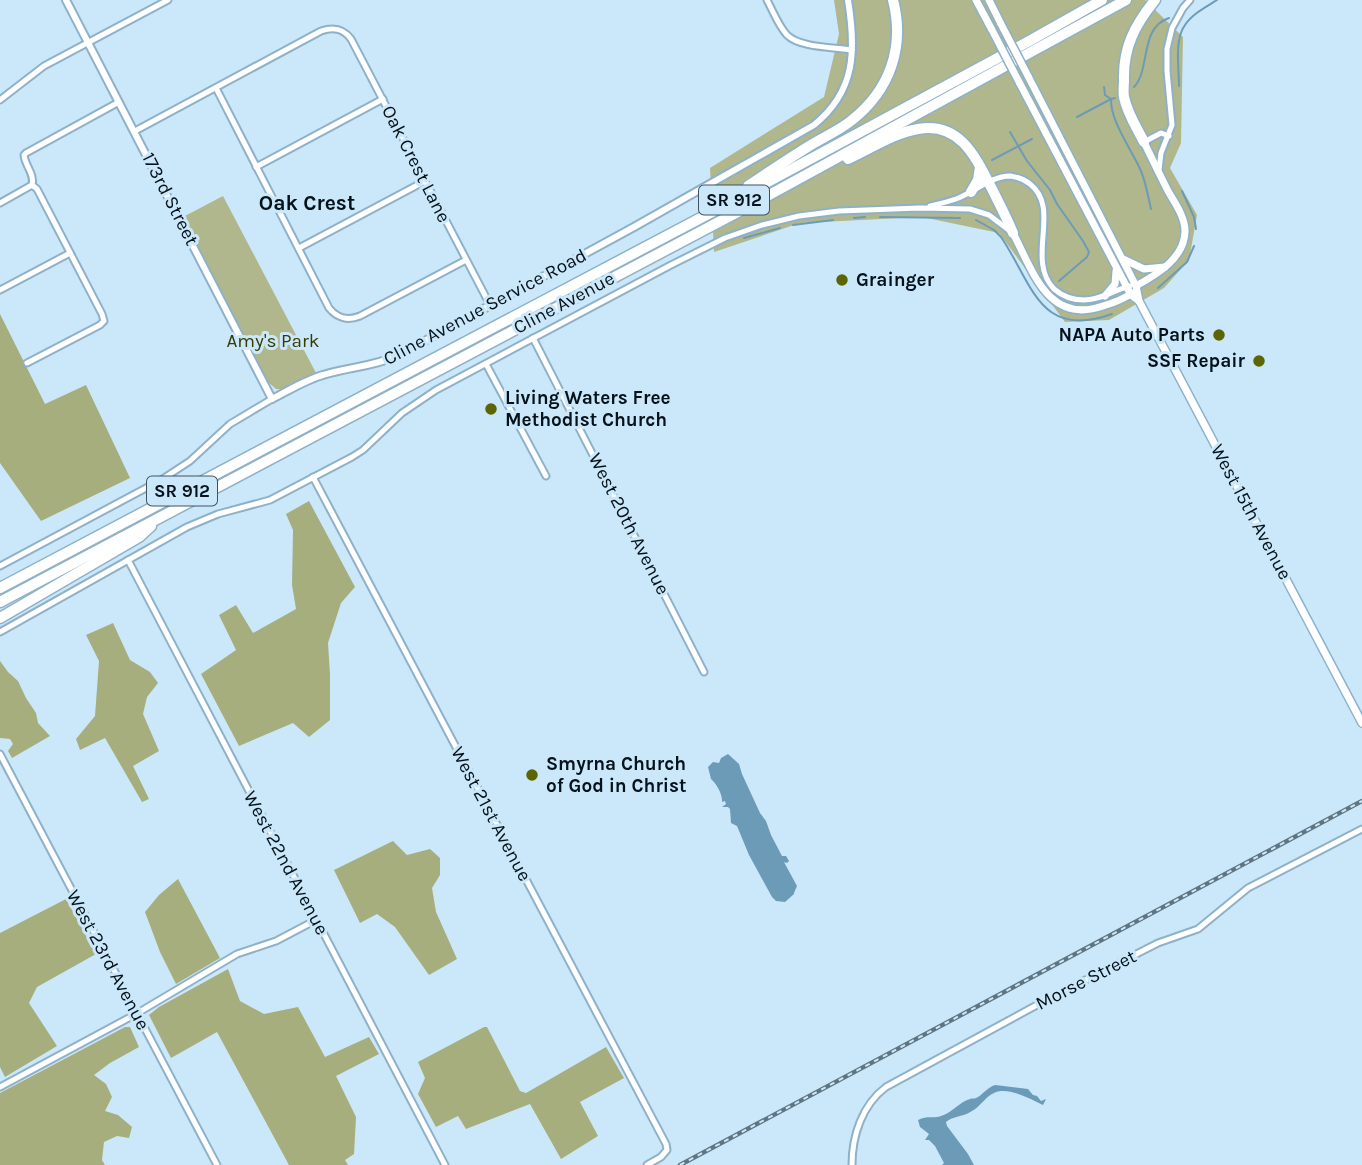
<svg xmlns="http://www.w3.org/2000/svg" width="1362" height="1165" font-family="Karla,sans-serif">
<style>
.green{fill:#b0b78c}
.forest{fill:#a6ae7e}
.water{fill:#6c9bb8}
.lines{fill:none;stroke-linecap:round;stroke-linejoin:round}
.stream{stroke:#6c9bb8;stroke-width:2}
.minor-casing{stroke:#8eb1c7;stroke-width:9}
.tertiary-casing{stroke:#8eb1c7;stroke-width:10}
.secondary-casing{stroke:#8eb1c7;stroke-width:10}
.motorway-casing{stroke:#8eb1c7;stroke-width:13}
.minor{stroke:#fff;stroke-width:5}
.tertiary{stroke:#fff;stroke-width:6}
.secondary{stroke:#fff;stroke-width:7}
.motorway{stroke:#fff;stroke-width:10}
.rail-casing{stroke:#607582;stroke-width:4.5}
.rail{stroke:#cbe8fb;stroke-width:2;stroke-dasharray:5;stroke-linecap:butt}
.secondary-bridge-casing{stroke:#8eb1c7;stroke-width:10;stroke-linecap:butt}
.secondary-bridge{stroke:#fff;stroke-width:7}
.poi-dot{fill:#5c6403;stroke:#cbe8fb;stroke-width:2.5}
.labels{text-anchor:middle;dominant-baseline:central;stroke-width:6;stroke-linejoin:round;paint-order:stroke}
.shield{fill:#cbe8fb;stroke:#40525e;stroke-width:2}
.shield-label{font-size:18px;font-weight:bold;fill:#05121a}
.street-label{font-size:19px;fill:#05121a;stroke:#cbe8fb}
.poi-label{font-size:19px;font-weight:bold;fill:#05121a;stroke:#cbe8fb;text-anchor:start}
.park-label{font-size:19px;fill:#363c00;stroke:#cbe8fb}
.neighbourhood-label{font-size:21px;font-weight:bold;fill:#05121a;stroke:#cbe8fb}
</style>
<rect width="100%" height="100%" fill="#cbe8fb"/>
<g class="green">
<path d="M 834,0 L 1145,0 L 1183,37 L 1181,143 L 1170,168 L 1197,215 L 1189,260 L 1164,288 L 1109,320 L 1065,322 L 999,233 L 922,217 L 800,223 L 714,252 L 710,168 L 824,97 L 839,34 Z"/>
<path d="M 223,196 L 316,373 L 283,389 L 276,389 L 268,382 L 183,217 Z"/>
</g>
<g class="forest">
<path d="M 0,314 L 45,404 L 86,385 L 130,478 L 41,521 L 0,463 Z"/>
<path d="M 309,501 L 355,587 L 341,603 L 328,643 L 330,674 L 330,720 L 309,737 L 293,723 L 239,746 L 201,674 L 236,650 L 219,615 L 236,605 L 253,633 L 296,609 L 292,585 L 293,530 L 286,514 Z"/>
<path d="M 113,623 L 130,660 L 150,672 L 158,683 L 147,697 L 143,714 L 159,751 L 133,766 L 149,799 L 142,802 L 105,738 L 80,750 L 76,739 L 95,716 L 99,661 L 86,635 Z"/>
<path d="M 0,661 L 8,672 L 18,681 L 26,698 L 36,713 L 38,723 L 50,736 L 12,758 L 8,751 L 13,744 L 10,739 L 0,738 Z"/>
<path d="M 393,841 L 407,855 L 430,849 L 440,858 L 440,875 L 432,888 L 436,912 L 457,959 L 429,975 L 395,927 L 377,914 L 360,923 L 334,870 Z"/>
<path d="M 178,879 L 220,958 L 176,984 L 160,952 L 145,912 L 159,895 Z"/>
<path d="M 66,899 L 96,954 L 37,987 L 29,1003 L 57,1046 L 5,1077 L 0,1067 L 0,933 Z"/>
<path d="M 228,969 L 240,1001 L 264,1014 L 298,1007 L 325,1057 L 369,1037 L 379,1054 L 336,1076 L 356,1117 L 354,1154 L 345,1160 L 348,1165 L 289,1165 L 217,1032 L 171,1058 L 149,1015 L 159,1007 Z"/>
<path d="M 125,1027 L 130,1027 L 139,1047 L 110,1063 L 94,1075 L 106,1084 L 112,1097 L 105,1111 L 118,1115 L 132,1127 L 129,1138 L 117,1136 L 104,1142 L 102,1160 L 105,1165 L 0,1165 L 0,1093 Z"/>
<path d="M 484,1027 L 487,1027 L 520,1091 L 526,1093 L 606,1047 L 624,1078 L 580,1102 L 598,1136 L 561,1159 L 530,1104 L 466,1129 L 458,1116 L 436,1127 L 418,1094 L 425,1078 L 418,1062 Z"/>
</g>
<g class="water">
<path d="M 728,754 L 739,764 L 742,774 L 760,813 L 766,821 L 771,835 L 782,856 L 786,856 L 789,861 L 787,863 L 784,862 L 797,886 L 794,893 L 794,894 L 785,902 L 776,901 L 772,897 L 749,855 L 737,826 L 731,823 L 730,809 L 728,807 L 722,807 L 726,804 L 725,801 L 722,802 C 723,795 716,783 711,779 L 708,767 L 713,762 L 719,763 L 721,758 Z"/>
<path d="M 995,1085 L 1028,1089 L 1033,1095 L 1037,1096 L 1041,1101 L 1046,1099 L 1043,1105 C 1031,1099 1007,1086 994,1093 C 986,1096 980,1107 972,1111 C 963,1117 953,1116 946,1122 L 947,1126 L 968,1154 L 974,1165 L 942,1165 L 944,1163 L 935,1146 L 929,1140 L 925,1140 L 929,1134 L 920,1127 L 918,1120 C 928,1115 932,1119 941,1116 C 952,1113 959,1102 970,1099 C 972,1098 974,1099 976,1098 C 983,1095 986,1088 995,1085 Z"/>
</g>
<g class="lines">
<g class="stream">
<path d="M 1179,86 C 1179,68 1174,40 1185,25 C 1192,14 1206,7 1217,0"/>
<path d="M 1134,87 C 1151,69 1139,28 1169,18"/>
<path d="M 1115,98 L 1111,99 C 1110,121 1132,150 1141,171 C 1146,183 1148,196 1151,209"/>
<path d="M 1077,117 L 1111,99 L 1105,95 L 1104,87"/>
<path d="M 1010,132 L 1027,161 L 1050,190 L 1057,204 L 1083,241 L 1089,252 L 1087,257 L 1059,281"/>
<path d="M 992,160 L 1032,139"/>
<path d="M 1182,191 L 1194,217 L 1196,229"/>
<path d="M 880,217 L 960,218"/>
<path d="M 854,218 L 865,217"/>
<path d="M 976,220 L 994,230 L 1001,237 C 1033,284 1039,340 1112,314"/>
<path d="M 793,225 L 833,220"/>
<path d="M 744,238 L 780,228"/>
<path d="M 1158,288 L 1187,262 L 1194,246"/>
</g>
<g class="minor-casing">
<g id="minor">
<path d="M 767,0 C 773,11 778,25 787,35 C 800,48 835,47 852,50"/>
<path d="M 216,88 L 329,308 C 337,318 348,321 360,316 L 466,260"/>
<path d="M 0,100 L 44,66 L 168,0"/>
<path d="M 135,131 L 321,31 C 333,27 343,28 351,39 L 490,305"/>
<path d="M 1144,142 L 1161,133 L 1169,136"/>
<path d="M 256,167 L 383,99"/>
<path d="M 1159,170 L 1161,153 L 1172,125 L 1167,71 L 1167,49 L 1172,28 L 1183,8 L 1190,0"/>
<path d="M 32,185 C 35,174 25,166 24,155 L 26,153 L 119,102"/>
<path d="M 0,203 L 32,185"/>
<path d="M 930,206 C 938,204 947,202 956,199 C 973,193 991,176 1010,176 C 1017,177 1024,179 1030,184 C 1062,209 1025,259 1054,289 C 1062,296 1073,300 1084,300 C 1101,300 1114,290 1130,286"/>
<path d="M 299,248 L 425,181"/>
<path d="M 0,290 L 70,253"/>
<path d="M 533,338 L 704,672"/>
<path d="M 27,363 L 100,325 L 104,321 L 102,314 L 37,189 L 32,185"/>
<path d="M 486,364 L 546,476"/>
<path d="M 313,477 L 666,1144 L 667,1150 L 661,1157 L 647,1165"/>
<path d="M 128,560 L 445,1165"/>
<path d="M 0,566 L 161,480 L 190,461 L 230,424 L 272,399"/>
<path d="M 0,632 L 187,527 L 218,514 L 270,500 L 352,457 L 363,450 L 402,413 L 436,390 L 671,265 L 725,238 L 762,225 L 799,216 L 839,211 L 920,208 L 970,209 L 989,215 L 1010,231"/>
<path d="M 0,754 L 217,1165"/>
<path d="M 0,1087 L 136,1014 L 237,954 L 276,941 L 316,920"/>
<path d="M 852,1165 C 852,1136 862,1105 886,1087 L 1048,999 L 1158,943 L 1198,929 L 1248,888 L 1362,829"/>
</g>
</g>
<g class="tertiary-casing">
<path id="tertiary" d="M 66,0 L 272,399 C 288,391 305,380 323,375 C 348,367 373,367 399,355 L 634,227 L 814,125 C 856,91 856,50 848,0"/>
</g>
<g class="secondary-casing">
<g id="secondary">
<path d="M 976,0 L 992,30"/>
<path d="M 989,0 L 1001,24"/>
<path d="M 1028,76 L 1136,286 L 1139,301 L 1362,723"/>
<path d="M 1019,82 L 1131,295 L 1139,301"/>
<path d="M 1013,233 C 1033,271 1048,325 1103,306 C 1113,303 1124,299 1132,293"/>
<path d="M 1123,259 L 1144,269 L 1165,267"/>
<path d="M 1136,286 C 1156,275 1185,258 1185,231 C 1185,217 1175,203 1168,191 C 1160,175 1152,159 1144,142"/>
<path d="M 1105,296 L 1115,284 L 1116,271"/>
</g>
</g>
<g class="motorway-casing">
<g id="motorway">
<path d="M 1144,142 C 1137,128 1127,113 1124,97 C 1123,91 1124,85 1124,80 C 1123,47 1135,25 1155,0"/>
<path d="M 848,159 C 870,149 894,133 918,129 C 960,121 976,158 992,189 C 999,203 1007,218 1013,233"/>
<path d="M 748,186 C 767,173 787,160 806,148 C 821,138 839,131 852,120 C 890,90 905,47 893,0"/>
<path d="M 971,192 L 978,180 L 980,167"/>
<path d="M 0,588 L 714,211 L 1031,40 L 1102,0"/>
<path d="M 0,602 L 749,206 L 1126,0"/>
<path d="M 0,618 L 139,537 L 151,526"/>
</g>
</g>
<use href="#minor" class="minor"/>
<use href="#tertiary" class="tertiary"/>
<use href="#secondary" class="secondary"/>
<use href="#motorway" class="motorway"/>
<g class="rail-casing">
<path id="rail" d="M 680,1165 L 1362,801"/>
</g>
<use href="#rail" class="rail"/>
<g class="secondary-bridge-casing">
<g id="secondary-bridge">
<path d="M 1001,24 L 1028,76"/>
<path d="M 992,30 L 1019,82"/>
</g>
</g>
<use href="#secondary-bridge" class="secondary-bridge"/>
</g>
<g class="poi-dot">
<circle cx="842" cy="280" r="7"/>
<circle cx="1219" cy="335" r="7"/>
<circle cx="1259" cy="361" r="7"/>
<circle cx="491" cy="409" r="7"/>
<circle cx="532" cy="775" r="7"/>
</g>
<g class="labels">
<g class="shield">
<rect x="699" y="185.5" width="70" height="29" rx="5"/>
<rect x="147" y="476.5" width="70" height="29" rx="5"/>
</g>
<g class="shield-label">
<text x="734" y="200">SR 912</text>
<text x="182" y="491">SR 912</text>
</g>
<g class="street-label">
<text transform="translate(416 164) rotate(63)">Oak Crest Lane</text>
<text transform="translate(170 199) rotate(63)">173rd Street</text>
<text transform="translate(564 303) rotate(-28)">Cline Avenue</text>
<text transform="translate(485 307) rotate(-28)">Cline Avenue Service Road</text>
<text transform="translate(1251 512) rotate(62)">West 15th Avenue</text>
<text transform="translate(629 524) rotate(63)">West 20th Avenue</text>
<text transform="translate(491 814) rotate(62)">West 21st Avenue</text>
<text transform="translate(286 863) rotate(62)">West 22nd Avenue</text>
<text transform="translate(108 960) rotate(62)">West 23rd Avenue</text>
<text transform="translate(1086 980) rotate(-27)">Morse Street</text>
</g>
<g class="poi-label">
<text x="856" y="280">Grainger</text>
<text x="1205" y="335" text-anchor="end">NAPA Auto Parts</text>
<text x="1245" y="361" text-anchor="end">SSF Repair</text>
<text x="505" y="398">Living Waters Free<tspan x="505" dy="22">Methodist Church</tspan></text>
<text x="546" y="764">Smyrna Church<tspan x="546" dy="22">of God in Christ</tspan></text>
</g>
<g class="park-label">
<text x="273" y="341">Amy's Park</text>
</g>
<g class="neighbourhood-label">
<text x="307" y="203">Oak Crest</text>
</g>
</g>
</svg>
